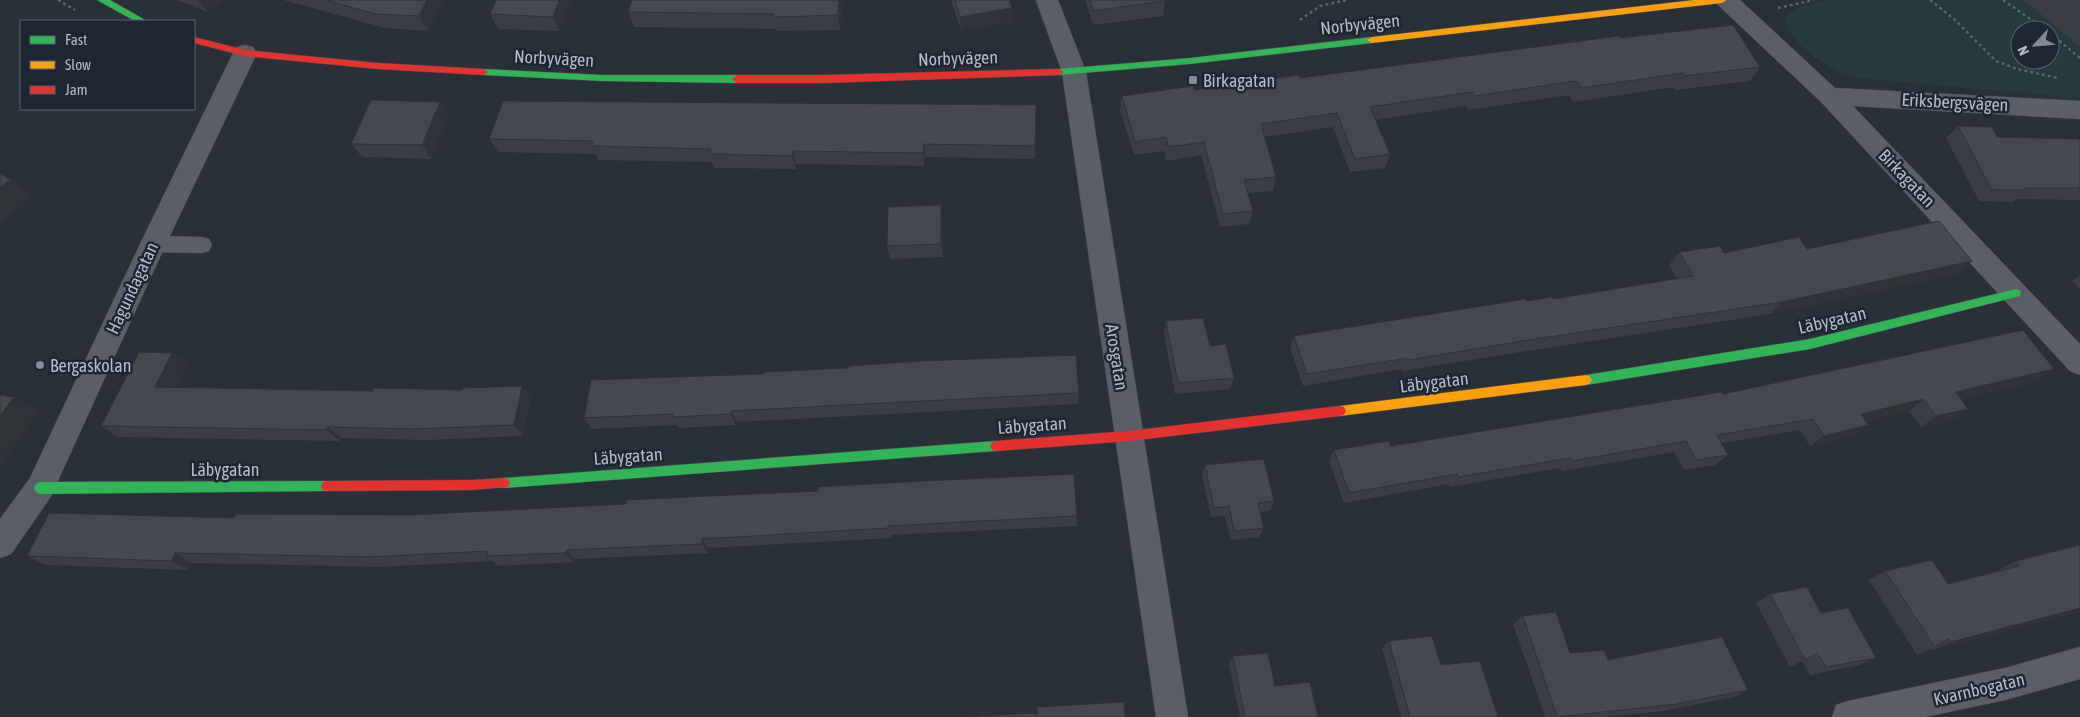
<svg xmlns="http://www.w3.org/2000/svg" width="2080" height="717" font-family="'Asap Condensed',sans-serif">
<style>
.green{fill:#273a3e;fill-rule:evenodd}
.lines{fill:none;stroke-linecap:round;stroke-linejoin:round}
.lane-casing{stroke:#484c53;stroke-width:1}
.street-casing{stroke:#484c53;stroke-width:1}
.fast-casing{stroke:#484c53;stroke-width:1}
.slow-casing{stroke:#484c53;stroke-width:1}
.jam-casing{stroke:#484c53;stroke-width:1}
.path{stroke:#5d636a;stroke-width:2.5;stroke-dasharray:3 3;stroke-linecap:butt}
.lane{fill:#5a5e66;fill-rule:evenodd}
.street{fill:#5a5e66;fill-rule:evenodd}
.fast{fill:#30b455;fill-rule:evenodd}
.slow{fill:#ff9f0a;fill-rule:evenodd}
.jam{fill:#e5322d;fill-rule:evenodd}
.wall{fill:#3a3f45}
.shaded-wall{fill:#303338}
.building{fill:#444950;stroke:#303338}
.poi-dot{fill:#848b96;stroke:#1d2633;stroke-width:2}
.labels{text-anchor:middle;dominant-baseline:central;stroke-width:5;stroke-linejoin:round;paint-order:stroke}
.street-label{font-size:18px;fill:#b4bcc9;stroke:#1d2633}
.poi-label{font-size:18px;fill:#b4bcc9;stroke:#1d2633;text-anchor:start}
</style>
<rect width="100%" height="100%" fill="#2a3038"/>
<path class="green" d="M 1826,0 L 2080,0 L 2080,98 L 1857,78 C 1829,69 1794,49 1785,20 C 1793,5 1810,4 1826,0 ZM 2020,30 L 2050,30 L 2050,60 L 2020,60 Z"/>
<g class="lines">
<g class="lane-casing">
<path id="lane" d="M 153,236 L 202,237 L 209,239 L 212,245 L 209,251 L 202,253 L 153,252 L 146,250 L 143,244 L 146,238 Z"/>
</g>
<g class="street-casing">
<g id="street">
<path d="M 1036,0 L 1058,0 L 1086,72 L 1188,717 L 1156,717 L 1062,72 Z"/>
<path d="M 1715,0 L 1740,0 L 1835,88 L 2080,101 L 2080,119 L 1853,106 L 2080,344 L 2080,375 L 2070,371 L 1821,102 L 1718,5 Z"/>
<path d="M 245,45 L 253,47 L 257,53 L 166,244 L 50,498 L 11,554 L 0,558 L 0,519 L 30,478 L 140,244 L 233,53 L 237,47 Z"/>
<path d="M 2080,647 L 2080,679 L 2005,700 L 1925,717 L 1832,717 L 1836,705 L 1848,701 L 2005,668 Z"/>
</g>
</g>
<g class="fast-casing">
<g id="fast">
<path d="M 97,0 L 110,0 L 147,21 L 135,21 Z"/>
<path d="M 1372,37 L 1377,40 L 1372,43 L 1190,64 L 1059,75 L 1054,72 L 1059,69 L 1190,58 Z"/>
<path d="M 483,69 L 602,75 L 737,75 L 742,79 L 737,83 L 602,81 L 483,75 L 478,72 Z"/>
<path d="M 2016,289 L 2020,290 L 2021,293 L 2020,296 L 2016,297 L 1810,349 L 1586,385 L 1582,383 L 1580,380 L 1582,377 L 1586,375 L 1810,339 Z"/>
<path d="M 996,441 L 1000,442 L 1002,446 L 1000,450 L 996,451 L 504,488 L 500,487 L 498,483 L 500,479 L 504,478 Z"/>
<path d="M 327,481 L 331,482 L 333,486 L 331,490 L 327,491 L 40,494 L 36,492 L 34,488 L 36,484 L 40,482 Z"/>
</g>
</g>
<g class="slow-casing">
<g id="slow">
<path d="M 1694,0 L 1727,0 L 1722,3 L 1372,43 L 1367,40 L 1372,37 Z"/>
<path d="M 1586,375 L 1590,377 L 1592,380 L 1590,383 L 1586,385 L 1340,416 L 1336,415 L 1334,411 L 1336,407 L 1340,406 Z"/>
</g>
</g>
<g class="jam-casing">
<g id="jam">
<path d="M 194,37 L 245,50 L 378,63 L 483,69 L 488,72 L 483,75 L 378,69 L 245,56 L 194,43 Z"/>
<path d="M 1059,69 L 1064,72 L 1059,75 L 824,83 L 737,83 L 732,79 L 737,75 L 824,75 Z"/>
<path d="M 1340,406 L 1344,407 L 1346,411 L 1344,415 L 1340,416 L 1129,441 L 996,451 L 992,450 L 990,446 L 992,442 L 996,441 L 1129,431 Z"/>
<path d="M 504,478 L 508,479 L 510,483 L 508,487 L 471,490 L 327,491 L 323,490 L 321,486 L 323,482 L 327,481 L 471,480 Z"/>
</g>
</g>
<g class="path">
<path d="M 58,0 L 75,10"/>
<path d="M 1930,0 L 1955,20 L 1996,61 L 2017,69 L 2058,78"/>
<path d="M 2003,0 L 2046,30"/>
<path d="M 1778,8 L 1814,0"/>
<path d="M 1300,20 L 1320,6 L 1347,0"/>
<path d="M 2050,33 L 2080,58"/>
</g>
<use href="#lane" class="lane"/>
<use href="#street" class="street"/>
<use href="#fast" class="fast"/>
<use href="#slow" class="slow"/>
<use href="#jam" class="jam"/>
</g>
<g class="wall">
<path d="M 177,0 L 222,0 L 208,12 Z"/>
<path d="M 283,0 L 443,0 L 428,31 L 385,28 Z"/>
<path d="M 571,0 L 559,31 L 498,29 L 490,14 Z"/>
<path d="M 843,0 L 840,30 L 777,31 L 776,29 L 634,27 L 628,12 Z"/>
<path d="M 951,0 L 1009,0 L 1012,22 L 961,31 Z"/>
<path d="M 1085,0 L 1165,0 L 1165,1 L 1163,16 L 1093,25 Z"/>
<path d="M 2024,0 L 2080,0 L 2080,47 Z"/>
<path d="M 1620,38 L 1760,67 L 1750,81 L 1675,90 L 1674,87 L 1573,102 L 1569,95 L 1468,110 L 1466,106 L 1375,120 L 1390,154 L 1385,168 L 1350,172 L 1333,127 L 1264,137 L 1276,177 L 1273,191 L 1248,193 L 1253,211 L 1249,224 L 1220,227 L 1201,155 L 1166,161 L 1164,151 L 1134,155 L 1120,110 L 1122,96 L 1194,90 L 1300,78 Z"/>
<path d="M 1036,105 L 1035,159 L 925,157 L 924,166 L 796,164 L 796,169 L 714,168 L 712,162 L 598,160 L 595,154 L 498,152 L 489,139 Z"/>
<path d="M 448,115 L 431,159 L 362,157 L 351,144 Z"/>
<path d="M 1958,126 L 1997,137 L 2080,139 L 2080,200 L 2016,199 L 2013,202 L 1979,201 L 1946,138 Z"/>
<path d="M 942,218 L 943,257 L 890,259 L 887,246 Z"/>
<path d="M 1807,249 L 1972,261 L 1957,274 L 1770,314 L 1508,354 L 1403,371 L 1402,369 L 1303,386 L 1290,347 L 1294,336 L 1526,301 L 1553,299 L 1677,279 L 1669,265 L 1679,252 L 1724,253 Z"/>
<path d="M 2080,275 L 2080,289 L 2072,281 Z"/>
<path d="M 1166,321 L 1210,346 L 1234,378 L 1230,389 L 1175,394 L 1164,333 Z"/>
<path d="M 172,353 L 187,364 L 176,387 L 373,391 L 462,390 L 522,386 L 531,397 L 523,436 L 427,440 L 341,438 L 340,441 L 118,437 L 101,426 Z"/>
<path d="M 2054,369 L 2037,381 L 1960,399 L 1968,409 L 1952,420 L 1921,427 L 1909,411 L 1865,421 L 1854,436 L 1810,446 L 1800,430 L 1721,443 L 1728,455 L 1715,465 L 1684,470 L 1674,452 L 1562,471 L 1560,468 L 1450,487 L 1449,484 L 1344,503 L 1329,461 L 1334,450 L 1391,446 L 1723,394 Z"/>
<path d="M 1079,393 L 1078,404 L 737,422 L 736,425 L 679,428 L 677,425 L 592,429 L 584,418 Z"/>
<path d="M 1205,465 L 1274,501 L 1270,511 L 1260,512 L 1264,528 L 1259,537 L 1231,540 L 1225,516 L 1211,517 L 1202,475 Z"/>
<path d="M 409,515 L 1077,516 L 1077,526 L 891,535 L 891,538 L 708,548 L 708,553 L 575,559 L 574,562 L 498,566 L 492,561 L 381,567 L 191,563 L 188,570 L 46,565 L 27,556 L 234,518 Z"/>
<path d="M 2080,545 L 2080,611 L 1933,650 L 1932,648 L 1917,655 L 1869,580 L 1885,571 L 1948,584 L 1998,571 L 1998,570 L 2016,561 Z"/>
<path d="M 1770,594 L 1821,613 L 1876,658 L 1859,665 L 1810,675 L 1802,661 L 1790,667 L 1756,603 Z"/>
<path d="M 1523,616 L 1570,653 L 1608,660 L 1748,690 L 1734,697 L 1664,711 L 1607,717 L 1545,717 L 1513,624 Z"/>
<path d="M 1389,641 L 1498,717 L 1401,717 L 1382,648 Z"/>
<path d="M 1233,656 L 1318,717 L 1240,717 L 1229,664 Z"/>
</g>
<g class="shaded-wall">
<path d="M 198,0 L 222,0 L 208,12 Z"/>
<path d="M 427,0 L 443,0 L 428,31 L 419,16 Z"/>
<path d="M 559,0 L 571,0 L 559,31 L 553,17 Z"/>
<path d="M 839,0 L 843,0 L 840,30 L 838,15 Z"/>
<path d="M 1012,8 L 1012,22 L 961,31 L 960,17 Z"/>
<path d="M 440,102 L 448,115 L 431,159 L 422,145 Z"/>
<path d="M 924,144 L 925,157 L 924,166 L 923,153 Z"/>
<path d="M 793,151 L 796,164 L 796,169 L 792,156 Z"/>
<path d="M 11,179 L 32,197 L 0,225 L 0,188 Z"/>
<path d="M 941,205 L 942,218 L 943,257 L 941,244 Z"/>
<path d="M 1972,261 L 1957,274 L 1770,314 L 1782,302 Z"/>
<path d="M 172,353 L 187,364 L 170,398 L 155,387 Z"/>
<path d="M 2054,369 L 2037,381 L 1940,403 L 1956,392 Z"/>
<path d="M 522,386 L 531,397 L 523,436 L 514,425 Z"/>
<path d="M 14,397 L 39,412 L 0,466 L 0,416 Z"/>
<path d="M 1924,399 L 1909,411 L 1846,425 L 1861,414 Z"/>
<path d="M 1968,409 L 1952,420 L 1921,427 L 1936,416 Z"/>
<path d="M 731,411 L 737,422 L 736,425 L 731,414 Z"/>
<path d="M 1868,425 L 1854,436 L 1810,446 L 1824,436 Z"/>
<path d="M 328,427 L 341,438 L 340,441 L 327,430 Z"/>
<path d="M 702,539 L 708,548 L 708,553 L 702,544 Z"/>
<path d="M 566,550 L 575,559 L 574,562 L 566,553 Z"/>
<path d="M 175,553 L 191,563 L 188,570 L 172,561 Z"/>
<path d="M 2080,608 L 2080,611 L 1933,650 L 1951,642 Z"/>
</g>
<g class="building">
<path d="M 325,0 L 427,0 L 419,16 L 375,14 Z"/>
<path d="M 496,0 L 559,0 L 553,17 L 490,14 Z"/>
<path d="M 632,0 L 839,0 L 838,15 L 773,17 L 774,14 L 628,12 Z"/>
<path d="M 955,0 L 1009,0 L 1012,8 L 960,17 Z"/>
<path d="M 1090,0 L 1165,0 L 1165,1 L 1093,11 Z"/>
<path d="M 1733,25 L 1760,67 L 1684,76 L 1683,73 L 1581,88 L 1576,81 L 1474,96 L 1472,92 L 1370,107 L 1390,154 L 1355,159 L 1337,113 L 1261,124 L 1276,177 L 1244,180 L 1253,211 L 1223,214 L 1204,142 L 1168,147 L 1166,137 L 1135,142 L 1122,96 L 1193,86 L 1194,90 L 1299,75 L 1300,78 L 1619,36 L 1620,38 Z"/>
<path d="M 371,100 L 440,102 L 422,145 L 351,144 Z"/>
<path d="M 503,101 L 1036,105 L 1035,146 L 924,144 L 923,153 L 793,151 L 792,156 L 709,154 L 711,149 L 591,146 L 593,141 L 489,139 Z"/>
<path d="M 1958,126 L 1992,127 L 1997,137 L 2080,139 L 2080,188 L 2025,188 L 2026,190 L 1992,190 Z"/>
<path d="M 0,174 L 11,179 L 0,188 Z"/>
<path d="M 941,205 L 941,244 L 887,246 L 888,207 Z"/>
<path d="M 1939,221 L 1972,261 L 1782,302 L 1516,342 L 1409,360 L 1408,358 L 1307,374 L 1294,336 L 1526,299 L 1526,301 L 1552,297 L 1553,299 L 1693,276 L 1679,252 L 1720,246 L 1724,253 L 1799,237 L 1807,249 Z"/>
<path d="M 1203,318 L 1210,346 L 1226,344 L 1234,378 L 1178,383 L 1166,321 Z"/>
<path d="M 2023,330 L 2054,369 L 1956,392 L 1968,409 L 1936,416 L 1924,399 L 1861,414 L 1868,425 L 1824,436 L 1813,419 L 1717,435 L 1728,455 L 1696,460 L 1686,441 L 1572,461 L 1570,458 L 1458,477 L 1457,474 L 1349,493 L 1334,450 L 1389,441 L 1391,446 L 1722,392 L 1723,394 Z"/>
<path d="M 139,352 L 172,353 L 155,387 L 373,391 L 374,388 L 462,390 L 463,388 L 522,386 L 514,425 L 416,429 L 328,427 L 327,430 L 101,426 Z"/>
<path d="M 1076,355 L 1079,393 L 731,411 L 731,414 L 672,417 L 673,414 L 584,418 L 591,380 L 763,374 L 764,372 L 848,368 L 849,366 L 922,361 Z"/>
<path d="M 0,395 L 14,397 L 0,416 Z"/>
<path d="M 1264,459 L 1274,501 L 1258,503 L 1264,528 L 1234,531 L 1229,506 L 1214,508 L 1205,465 Z"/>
<path d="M 1074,474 L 1077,516 L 888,526 L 888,528 L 702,539 L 702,544 L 566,550 L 566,553 L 487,556 L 488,551 L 369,557 L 175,553 L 172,561 L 27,556 L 49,513 L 234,518 L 236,514 L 409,515 L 626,504 L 626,500 L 818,491 L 818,487 L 924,481 Z"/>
<path d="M 2080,545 L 2080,608 L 1951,642 L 1949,638 L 1935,647 L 1885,571 L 1932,560 L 1948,584 L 2019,566 L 2016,561 Z"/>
<path d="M 1807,587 L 1821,613 L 1848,608 L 1876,658 L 1826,667 L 1817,653 L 1805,660 L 1770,594 Z"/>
<path d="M 1556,612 L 1570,653 L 1604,650 L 1608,660 L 1722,637 L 1748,690 L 1677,704 L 1557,717 L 1523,616 Z"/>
<path d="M 1432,636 L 1441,665 L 1480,661 L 1498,717 L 1410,717 L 1389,641 Z"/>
<path d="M 1268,653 L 1275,686 L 1310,682 L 1318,717 L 1245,717 L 1233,656 Z"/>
<path d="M 1124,702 L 1125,717 L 959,717 L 1038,713 L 1037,707 Z"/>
</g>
<g class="poi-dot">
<rect x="1188" y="75" width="10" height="10" rx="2.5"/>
<circle cx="40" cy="365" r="5"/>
</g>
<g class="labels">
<g class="street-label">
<text transform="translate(1360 24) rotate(-6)">Norbyvägen</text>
<text transform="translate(554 58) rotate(3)">Norbyvägen</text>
<text transform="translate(958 58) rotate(-2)">Norbyvägen</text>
<text transform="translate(1955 102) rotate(3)">Eriksbergsvägen</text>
<text transform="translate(1907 178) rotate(46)">Birkagatan</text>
<text transform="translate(132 288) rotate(-65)">Hagundagatan</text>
<text transform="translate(1832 320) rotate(-13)">Läbygatan</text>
<text transform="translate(1117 357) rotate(81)">Arosgatan</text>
<text transform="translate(1434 382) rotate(-7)">Läbygatan</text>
<text transform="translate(1032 425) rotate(-4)">Läbygatan</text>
<text transform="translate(628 456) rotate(-4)">Läbygatan</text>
<text x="225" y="469">Läbygatan</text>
<text transform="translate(1979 689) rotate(-13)">Kvarnbogatan</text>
</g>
<g class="poi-label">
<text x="1203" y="80">Birkagatan</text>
<text x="50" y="365">Bergaskolan</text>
</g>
</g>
<rect x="20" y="20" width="175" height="90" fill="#1d2633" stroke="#59626f"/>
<rect x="30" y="36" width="25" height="8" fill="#30b455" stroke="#59626f"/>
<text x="65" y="45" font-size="15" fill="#b4bcc9">Fast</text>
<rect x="30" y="61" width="25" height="8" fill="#ff9f0a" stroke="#59626f"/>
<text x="65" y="70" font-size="15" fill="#b4bcc9">Slow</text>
<rect x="30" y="86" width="25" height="8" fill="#e5322d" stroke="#59626f"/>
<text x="65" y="95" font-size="15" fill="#b4bcc9">Jam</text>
<g transform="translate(2035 45) rotate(244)"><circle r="24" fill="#1d2633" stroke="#59626f"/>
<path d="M0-4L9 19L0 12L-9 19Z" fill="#848b96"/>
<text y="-8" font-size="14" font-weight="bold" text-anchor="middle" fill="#b4bcc9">N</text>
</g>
</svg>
